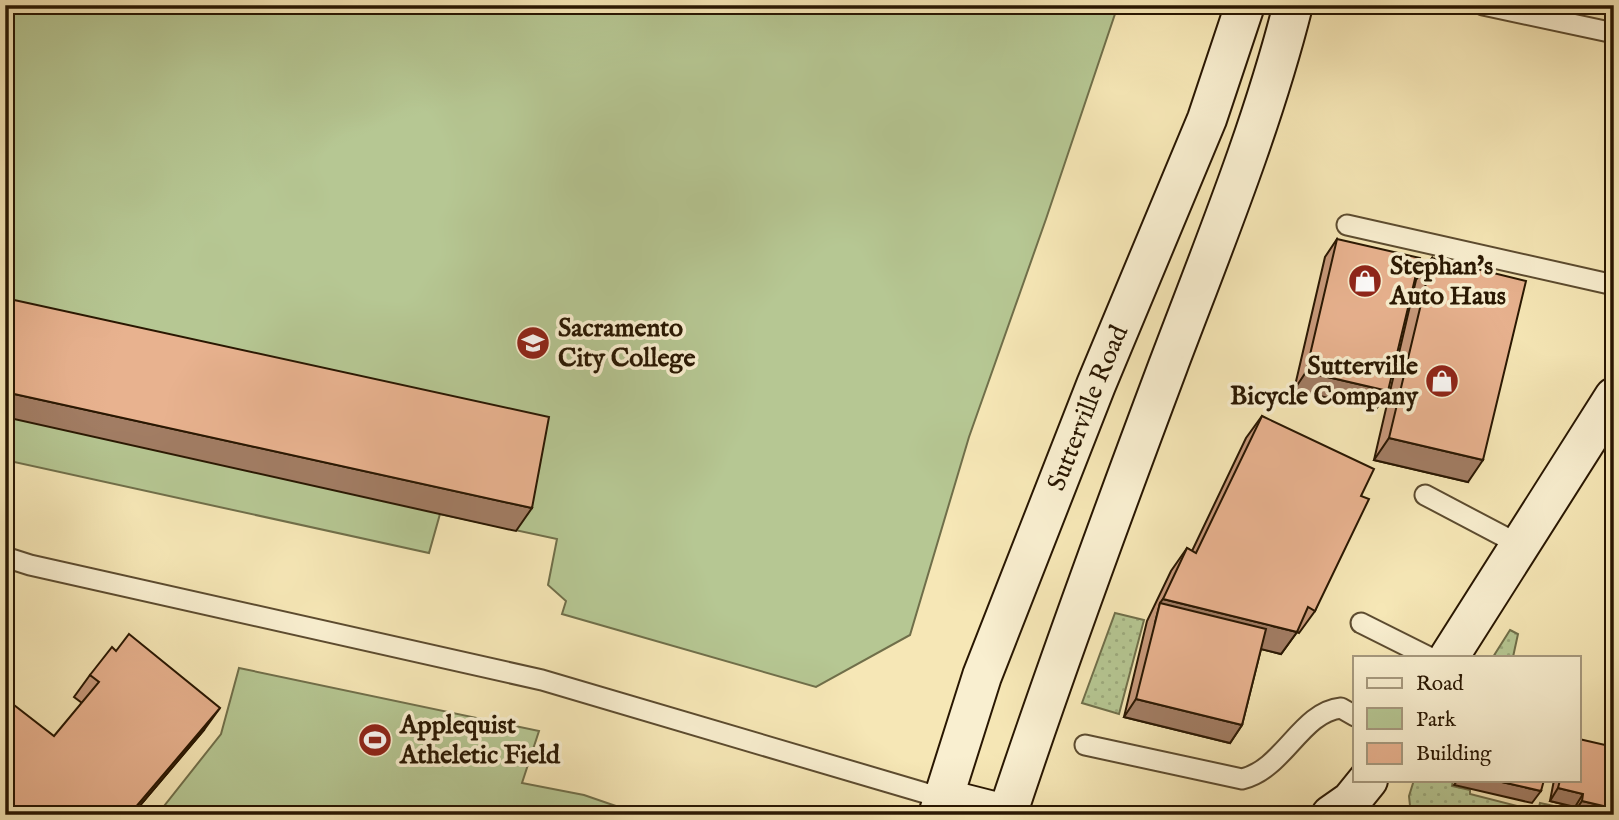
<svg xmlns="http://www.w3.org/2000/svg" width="1619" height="820" font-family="'IM FELL English',serif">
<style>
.grass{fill:url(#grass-dots);stroke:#706f4a;stroke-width:2}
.park{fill:#b6c793;stroke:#706f4a;stroke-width:2}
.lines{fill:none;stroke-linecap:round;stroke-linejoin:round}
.lane-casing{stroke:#5c4b2f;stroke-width:23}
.secondary-casing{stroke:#291702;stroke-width:42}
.lane{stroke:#f9efd0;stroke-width:19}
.secondary{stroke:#f9efd0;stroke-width:38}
.wall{fill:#c8997b;stroke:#291702;stroke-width:2}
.shaded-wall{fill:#a27d64;stroke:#291702;stroke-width:2}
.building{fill:#e8b28f;stroke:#291702;stroke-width:2}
.labels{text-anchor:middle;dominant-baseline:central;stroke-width:7;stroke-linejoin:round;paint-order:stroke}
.poi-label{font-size:26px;font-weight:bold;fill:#291702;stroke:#f9efd0;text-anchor:start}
.street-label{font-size:26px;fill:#291702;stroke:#f9efd0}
</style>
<defs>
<pattern id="grass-dots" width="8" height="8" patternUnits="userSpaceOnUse" patternTransform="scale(1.75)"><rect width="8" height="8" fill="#b6c793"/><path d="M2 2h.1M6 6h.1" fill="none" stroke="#9caa7d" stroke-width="1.8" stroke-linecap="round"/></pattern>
</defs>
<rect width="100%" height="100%" fill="#f6e7b6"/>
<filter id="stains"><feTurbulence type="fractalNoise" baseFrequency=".00286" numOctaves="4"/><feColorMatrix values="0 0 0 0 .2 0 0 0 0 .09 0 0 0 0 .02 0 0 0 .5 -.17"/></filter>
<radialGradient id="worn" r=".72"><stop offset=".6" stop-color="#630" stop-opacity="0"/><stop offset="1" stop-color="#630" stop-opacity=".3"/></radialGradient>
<g class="grass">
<path d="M 1115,613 L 1144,620 L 1119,714 L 1082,703 Z"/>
<path d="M 1510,630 L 1518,634 L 1513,657 L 1493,657 Z"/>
<path d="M 1414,780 L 1453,780 L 1452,786 L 1470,790 L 1470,794 L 1533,810 L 1532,815 L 1411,815 L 1409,796 Z"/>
<path d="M 1540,803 L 1568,809 L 1566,815 L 1537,815 Z"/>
</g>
<g class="park">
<path d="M 5,5 L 1118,5 L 1046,219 L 969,437 L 910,635 L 816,687 L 562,614 L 566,601 L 548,585 L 557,539 L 440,514 L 429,553 L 5,460 Z"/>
<path d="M 239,668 L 539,731 L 522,783 L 584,795 L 642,815 L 157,815 L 221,734 Z"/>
</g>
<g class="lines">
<g class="lane-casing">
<g id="lane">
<path d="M 1483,5 L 1614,33"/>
<path d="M 1347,225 L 1614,285"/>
<path d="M 1425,495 L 1520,545"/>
<path d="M 5,557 L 30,565 L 542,680 L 942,798"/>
<path d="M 1361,623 L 1429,657"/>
<path d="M 1085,745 L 1242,779 C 1284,769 1301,712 1341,708 L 1355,716"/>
</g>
</g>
<g class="secondary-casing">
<g id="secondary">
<path d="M 1449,657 L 1614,397"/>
<path d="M 942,798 L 1009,815"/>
<path id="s1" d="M 938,815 L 982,676 L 1096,385 L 1207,119 L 1245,5"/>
<path d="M 1007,815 C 1057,664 1112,515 1168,366 C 1213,247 1262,128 1293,5"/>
<path d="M 1331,815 L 1351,801 L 1368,780"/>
</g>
</g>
<use href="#lane" class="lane"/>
<use href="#secondary" class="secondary"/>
</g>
<g class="wall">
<path d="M 1337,239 L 1388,391 L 1376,409 L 1294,390 L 1325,257 Z"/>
<path d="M 1432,258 L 1468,482 L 1374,460 L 1416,280 Z"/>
<path d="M 1262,416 L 1361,496 L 1315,611 L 1299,633 L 1297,632 L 1281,654 L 1261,649 L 1242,725 L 1230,743 L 1124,717 L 1147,621 L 1171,571 L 1187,548 L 1192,551 L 1246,438 Z"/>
<path d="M 90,675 L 204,730 L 132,815 L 5,815 L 82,703 L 74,697 Z"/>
<path d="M 1554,780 L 1579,780 L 1612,808 L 1607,815 L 1573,814 L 1575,807 L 1550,801 Z"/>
</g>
<g class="shaded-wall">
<path d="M 1306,372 L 1388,391 L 1376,409 L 1294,390 Z"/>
<path d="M 5,392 L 532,508 L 516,531 L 5,417 Z"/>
<path d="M 1389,438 L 1483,460 L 1468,482 L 1374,460 Z"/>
<path d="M 1163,599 L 1297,632 L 1281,654 L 1155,623 L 1160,603 Z"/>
<path d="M 1136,699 L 1242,725 L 1230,743 L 1124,717 Z"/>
<path d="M 220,708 L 204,730 L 132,815 L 129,815 Z"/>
<path d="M 1458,780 L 1493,780 L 1541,791 L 1532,803 L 1454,785 Z"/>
<path d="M 1558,788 L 1583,794 L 1575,807 L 1550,801 Z"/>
<path d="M 1582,801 L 1612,808 L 1607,815 L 1573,814 Z"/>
</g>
<g class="building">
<path d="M 1337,239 L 1420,258 L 1388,391 L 1306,372 Z"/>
<path d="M 1432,258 L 1526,281 L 1483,460 L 1389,438 Z"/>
<path d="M 5,298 L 549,417 L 532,508 L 5,392 Z"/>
<path d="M 1262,416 L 1374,469 L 1361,496 L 1369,499 L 1315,611 L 1308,607 L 1297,632 L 1163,599 L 1187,548 L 1196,553 Z"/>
<path d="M 1160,603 L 1266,629 L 1242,725 L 1136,699 Z"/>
<path d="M 129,634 L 220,708 L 129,815 L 5,815 L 5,698 L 54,736 L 99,682 L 90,675 L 112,647 L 116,651 Z"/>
<path d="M 1579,739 L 1614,747 L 1614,800 L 1612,808 L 1582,801 L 1583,794 L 1558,788 L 1560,780 L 1579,780 Z"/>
<path d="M 1493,780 L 1544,780 L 1541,791 Z"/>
</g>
<defs>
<g id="shop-disc" transform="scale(1.75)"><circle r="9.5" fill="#8f2418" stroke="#f9efd0"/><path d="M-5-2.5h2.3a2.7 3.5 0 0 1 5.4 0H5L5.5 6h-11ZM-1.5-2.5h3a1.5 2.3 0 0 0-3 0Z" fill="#fff"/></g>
<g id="university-disc" transform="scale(1.75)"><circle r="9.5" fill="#8f2418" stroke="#f9efd0"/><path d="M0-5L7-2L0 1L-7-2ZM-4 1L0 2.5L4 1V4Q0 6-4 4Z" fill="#fff"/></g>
<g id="stadium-disc" transform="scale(1.75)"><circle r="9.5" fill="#8f2418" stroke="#f9efd0"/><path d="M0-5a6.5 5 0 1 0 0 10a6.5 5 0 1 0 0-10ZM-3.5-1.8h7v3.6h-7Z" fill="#fff"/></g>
</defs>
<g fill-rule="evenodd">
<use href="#shop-disc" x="1365" y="281"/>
<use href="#university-disc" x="533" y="343"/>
<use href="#shop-disc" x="1442" y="381"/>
<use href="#stadium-disc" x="375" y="740"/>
</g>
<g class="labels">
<g class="poi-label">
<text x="1390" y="266">Stephan's<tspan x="1390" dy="30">Auto Haus</tspan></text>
<text x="558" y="328">Sacramento<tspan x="558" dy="30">City College</tspan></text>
<text x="1418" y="366" text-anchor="end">Sutterville<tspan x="1418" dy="30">Bicycle Company</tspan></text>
<text x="400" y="725">Applequist<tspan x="400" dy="30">Atheletic Field</tspan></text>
</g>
<g class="street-label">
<text stroke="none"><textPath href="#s1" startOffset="434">Sutterville Road</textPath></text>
</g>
</g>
<rect width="1619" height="820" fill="none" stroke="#f6e7b6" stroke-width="28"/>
<rect x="7" y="7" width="1605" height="806" fill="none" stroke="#291702" stroke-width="3.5"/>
<rect x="14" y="14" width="1591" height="792" fill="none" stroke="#291702" stroke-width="2"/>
<rect x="1353" y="656" width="228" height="126" fill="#f9efd0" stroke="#a6997e" stroke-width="2"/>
<rect x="1367" y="678" width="35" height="10" fill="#f9efd0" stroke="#a6997e" stroke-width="2"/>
<text x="1416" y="690" font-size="21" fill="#291702">Road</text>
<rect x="1367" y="708" width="35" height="21" fill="#b6c793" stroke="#a6997e" stroke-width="2"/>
<text x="1416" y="726" font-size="21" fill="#291702">Park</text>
<rect x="1367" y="743" width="35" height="21" fill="#e8b28f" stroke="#a6997e" stroke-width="2"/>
<text x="1416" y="760" font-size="21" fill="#291702">Building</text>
<rect width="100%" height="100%" filter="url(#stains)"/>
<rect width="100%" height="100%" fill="url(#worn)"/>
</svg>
